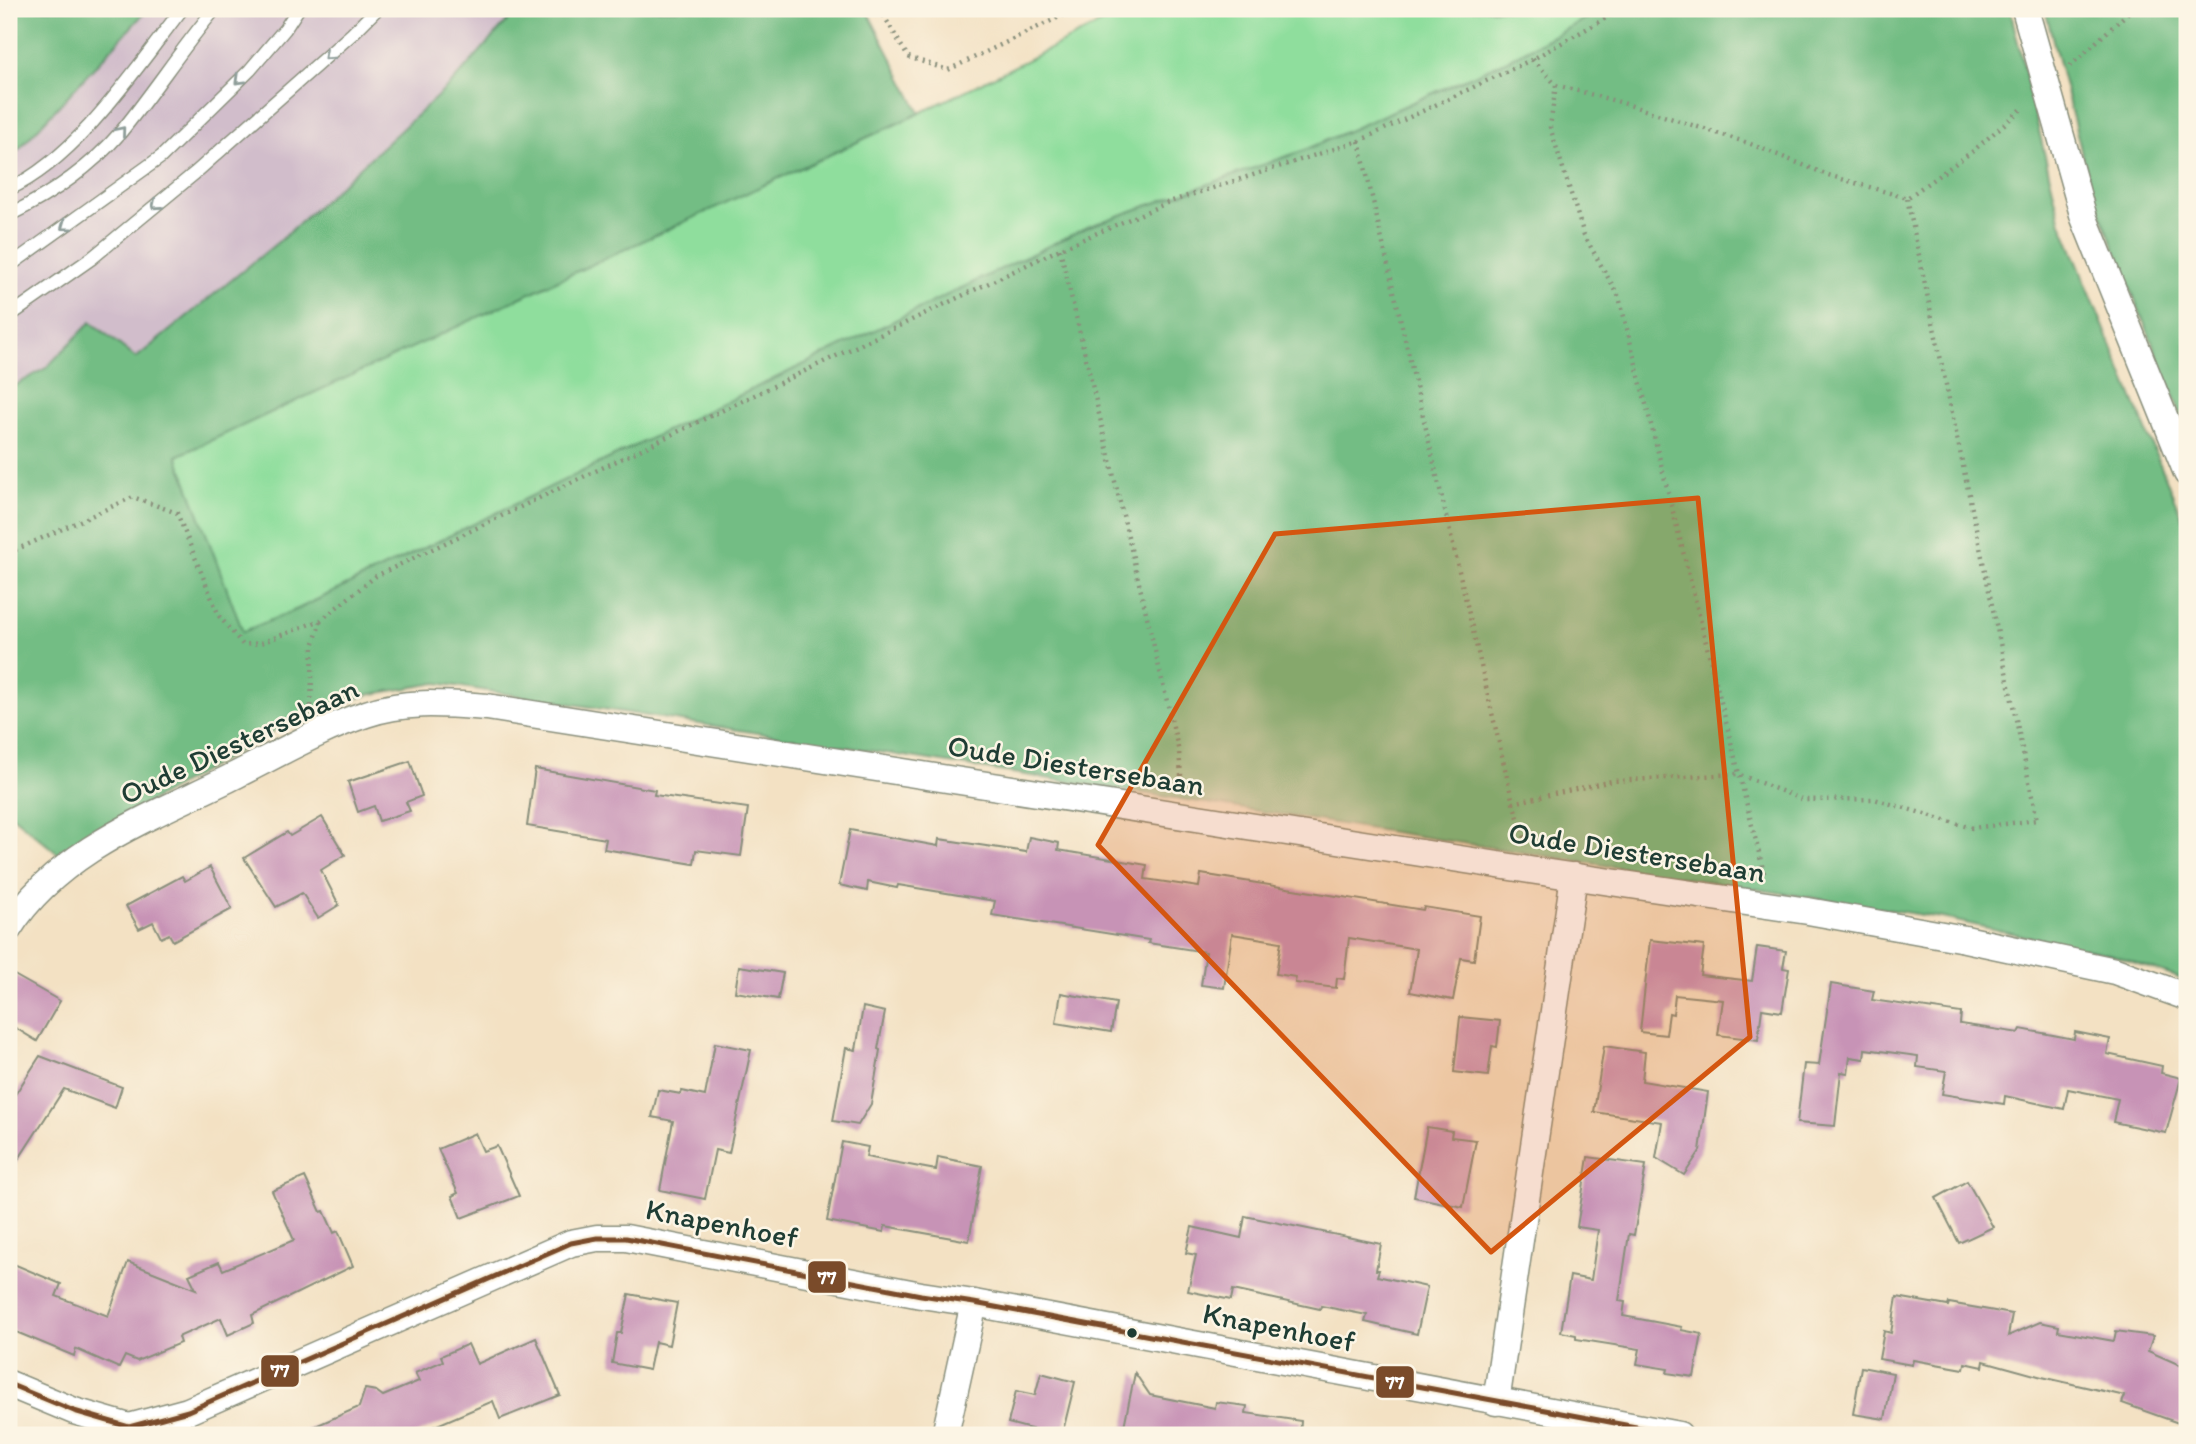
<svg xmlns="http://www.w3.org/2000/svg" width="2196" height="1444" font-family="Itim,sans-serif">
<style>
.industrial{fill:#d1bdcb}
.green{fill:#8fde9d;stroke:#578e68;stroke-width:2}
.forest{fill:#73bd84;stroke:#497d5c;stroke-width:2}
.building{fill:#c793b6}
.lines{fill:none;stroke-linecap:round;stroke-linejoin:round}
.service-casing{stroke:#898f7c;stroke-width:15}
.minor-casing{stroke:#898f7c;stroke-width:29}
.path{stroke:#898f7c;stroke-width:4.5;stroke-dasharray:2 5;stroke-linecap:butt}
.service{stroke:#fff;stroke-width:12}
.minor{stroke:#fff;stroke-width:26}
.bus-1-casing{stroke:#fcf5e5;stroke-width:10}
.bus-1{stroke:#7a4b2a;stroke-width:5}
.oneway{stroke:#8f9e9a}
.marked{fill:#d45610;fill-opacity:0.2;stroke:#d45610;stroke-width:5;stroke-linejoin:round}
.bus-dot{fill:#1f3d34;stroke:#fcf5e5;stroke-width:2.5}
.labels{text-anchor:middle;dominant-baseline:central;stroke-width:5;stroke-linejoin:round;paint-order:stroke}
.street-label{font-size:30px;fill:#1f3d34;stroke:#fcf5e5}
.line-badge{stroke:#fcf5e5;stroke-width:2.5}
.badge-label{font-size:19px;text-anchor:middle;font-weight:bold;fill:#fff}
</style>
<rect width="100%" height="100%" fill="#fcf5e5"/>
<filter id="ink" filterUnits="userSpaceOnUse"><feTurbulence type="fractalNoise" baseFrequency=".0143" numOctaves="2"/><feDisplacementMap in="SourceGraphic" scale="14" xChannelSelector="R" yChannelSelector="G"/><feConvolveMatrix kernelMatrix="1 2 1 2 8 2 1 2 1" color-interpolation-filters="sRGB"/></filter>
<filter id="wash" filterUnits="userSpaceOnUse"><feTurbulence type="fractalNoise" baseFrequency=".00686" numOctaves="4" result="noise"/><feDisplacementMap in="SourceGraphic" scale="28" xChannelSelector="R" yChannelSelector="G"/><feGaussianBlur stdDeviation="1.57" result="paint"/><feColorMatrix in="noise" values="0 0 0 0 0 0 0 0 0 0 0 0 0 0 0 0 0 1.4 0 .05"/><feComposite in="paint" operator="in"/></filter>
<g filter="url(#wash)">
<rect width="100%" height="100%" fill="#f3e1c3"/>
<path class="industrial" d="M 9,9 L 857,9 L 9,537 Z"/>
<path class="green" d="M 1130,9 L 1604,9 L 1506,61 L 1305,150 L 1090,226 L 298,609 L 242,632 L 177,456 L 920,113 Z"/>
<g class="forest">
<path d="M 9,9 L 148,9 L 9,160 Z"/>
<path d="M 518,9 L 866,9 L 920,113 L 177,456 L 243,632 L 298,609 L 1090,226 L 1305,150 L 1506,61 L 1604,9 L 2010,9 L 2061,223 L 2187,530 L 2187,981 L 2113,955 L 1942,918 L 437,683 L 367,695 L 295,719 L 58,854 L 9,813 L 9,389 L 46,368 L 91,322 L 136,358 L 283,238 L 453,82 Z"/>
<path d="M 2045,9 L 2187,9 L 2187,430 L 2091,189 Z"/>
</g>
<g id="blocks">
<g class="building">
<path d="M 410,761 L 422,796 L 406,802 L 410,811 L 379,821 L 374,806 L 358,812 L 348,782 Z"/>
<path d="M 535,769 L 655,790 L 654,795 L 748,808 L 741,856 L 696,850 L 694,864 L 604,849 L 606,839 L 527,826 Z"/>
<path d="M 322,817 L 345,855 L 321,870 L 339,905 L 318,918 L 302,893 L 276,907 L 244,858 L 287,832 L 290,836 Z"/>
<path d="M 850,830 L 938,846 L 939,839 L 1026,852 L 1029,837 L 1059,843 L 1058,850 L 1147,865 L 1145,879 L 1199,887 L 1201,874 L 1423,910 L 1424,907 L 1480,916 L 1474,960 L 1461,958 L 1453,1000 L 1410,992 L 1417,949 L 1349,938 L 1344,979 L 1337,978 L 1336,988 L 1295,983 L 1296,977 L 1276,974 L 1281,942 L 1232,934 L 1224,988 L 1201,985 L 1206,952 L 1148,943 L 1149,940 L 992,915 L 995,901 L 898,885 L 897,888 L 868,882 L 867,891 L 839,885 Z"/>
<path d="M 210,867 L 232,909 L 173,941 L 169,934 L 161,938 L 153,922 L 139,929 L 126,906 L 182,876 L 185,881 Z"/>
<path d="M 1650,940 L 1704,946 L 1700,975 L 1752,981 L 1757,947 L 1786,951 L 1783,968 L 1789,969 L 1782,1012 L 1762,1009 L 1758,1040 L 1718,1035 L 1723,1000 L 1675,995 L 1673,1014 L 1669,1013 L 1666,1035 L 1640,1032 Z"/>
<path d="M 739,966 L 783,973 L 778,999 L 735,992 Z"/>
<path d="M 9,972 L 60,1001 L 37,1041 L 9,1024 Z"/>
<path d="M 1831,984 L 1874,991 L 1872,1000 L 1961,1013 L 1960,1024 L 2019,1033 L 2021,1029 L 2074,1039 L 2075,1032 L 2110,1039 L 2107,1054 L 2162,1066 L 2161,1073 L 2181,1078 L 2166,1133 L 2113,1122 L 2118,1099 L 2068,1089 L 2064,1109 L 2005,1096 L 2004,1104 L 1942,1094 L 1946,1071 L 1917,1067 L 1918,1056 L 1865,1049 L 1864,1059 L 1850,1057 L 1848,1073 L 1841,1072 L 1835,1126 L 1797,1123 L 1804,1064 L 1819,1065 Z"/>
<path d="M 1061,993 L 1116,1003 L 1111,1032 L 1056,1023 Z"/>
<path d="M 863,1007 L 885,1012 L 878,1049 L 880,1050 L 871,1104 L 858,1125 L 833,1121 L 846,1048 L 856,1050 Z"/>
<path d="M 1460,1017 L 1500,1021 L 1497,1047 L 1492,1046 L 1488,1076 L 1454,1072 Z"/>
<path d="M 715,1043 L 751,1050 L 729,1153 L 715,1150 L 705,1199 L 660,1190 L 673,1121 L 652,1117 L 658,1090 L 681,1094 L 682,1091 L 705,1096 Z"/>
<path d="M 1604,1046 L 1645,1052 L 1642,1081 L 1708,1092 L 1700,1151 L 1684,1175 L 1656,1158 L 1662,1122 L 1594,1112 Z"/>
<path d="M 40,1056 L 122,1087 L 115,1108 L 64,1089 L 9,1174 L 9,1104 Z"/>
<path d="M 1427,1127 L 1452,1131 L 1451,1137 L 1476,1140 L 1463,1207 L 1414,1197 Z"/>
<path d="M 475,1133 L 483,1151 L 497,1146 L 519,1196 L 461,1218 L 452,1196 L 458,1193 L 438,1149 Z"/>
<path d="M 842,1142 L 868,1147 L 866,1157 L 936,1170 L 938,1157 L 982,1166 L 969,1241 L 885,1226 L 884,1232 L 827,1221 Z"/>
<path d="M 1588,1157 L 1646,1165 L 1634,1235 L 1629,1234 L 1619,1301 L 1625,1302 L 1623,1316 L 1682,1327 L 1681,1330 L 1702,1334 L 1694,1377 L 1667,1373 L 1668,1369 L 1637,1364 L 1640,1349 L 1576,1339 L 1576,1335 L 1561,1332 L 1570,1276 L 1591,1280 L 1598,1230 L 1577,1227 Z"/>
<path d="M 305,1177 L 321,1212 L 324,1211 L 334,1233 L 338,1231 L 353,1266 L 252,1315 L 254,1323 L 228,1335 L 221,1318 L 178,1337 L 180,1343 L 137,1361 L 125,1356 L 119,1368 L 76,1349 L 74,1356 L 9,1329 L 9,1262 L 61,1284 L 56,1296 L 108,1316 L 128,1262 L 196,1289 L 189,1275 L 219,1262 L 223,1270 L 294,1240 L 272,1191 Z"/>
<path d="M 1967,1181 L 1993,1227 L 1959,1243 L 1936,1198 Z"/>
<path d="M 1245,1216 L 1381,1244 L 1376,1270 L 1379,1270 L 1377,1276 L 1427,1287 L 1417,1334 L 1365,1322 L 1367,1315 L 1321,1306 L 1320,1309 L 1233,1290 L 1231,1300 L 1188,1291 L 1196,1255 L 1186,1253 L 1192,1227 L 1241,1238 Z"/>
<path d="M 629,1294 L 677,1303 L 669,1345 L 655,1342 L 649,1370 L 612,1363 L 617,1333 L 621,1333 Z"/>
<path d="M 1897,1297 L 1948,1306 L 1949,1303 L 2012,1314 L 2008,1336 L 2040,1322 L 2059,1326 L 2058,1331 L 2114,1341 L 2116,1331 L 2153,1336 L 2148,1351 L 2187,1368 L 2187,1426 L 2122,1403 L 2125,1396 L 2042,1377 L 1984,1361 L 1983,1367 L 1965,1363 L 1964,1369 L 1913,1360 L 1912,1365 L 1879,1359 L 1884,1331 L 1891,1333 Z"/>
<path d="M 536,1338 L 560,1395 L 500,1419 L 493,1401 L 414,1435 L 295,1435 L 359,1407 L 365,1389 L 376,1391 L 383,1396 L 419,1381 L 415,1373 L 443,1361 L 441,1356 L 468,1344 L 477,1364 Z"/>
<path d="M 1861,1367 L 1893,1373 L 1885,1419 L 1853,1414 Z"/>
<path d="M 1041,1373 L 1075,1382 L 1062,1435 L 1054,1435 L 1008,1423 L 1016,1391 L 1035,1395 Z"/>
<path d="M 1135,1373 L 1150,1395 L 1215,1408 L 1216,1402 L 1247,1406 L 1246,1413 L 1301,1421 L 1300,1435 L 1147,1435 L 1123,1431 Z"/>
</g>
</g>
</g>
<g filter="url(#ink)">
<use href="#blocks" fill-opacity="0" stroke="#898f7c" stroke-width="2"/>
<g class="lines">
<g class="service-casing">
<g id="service">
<path d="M 9,189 C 78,157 136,68 182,9"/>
<path d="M 9,215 C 50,195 90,168 120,133 C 153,93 181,49 215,9"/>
<path d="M 9,266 L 161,157 L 250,70 L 285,29 L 298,9"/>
<path d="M 9,316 L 92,258 L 195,173 L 352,34 L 377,9"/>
</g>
</g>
<g class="minor-casing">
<g id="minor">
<path d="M 2025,9 L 2084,218 L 2187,473"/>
<path d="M 9,928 C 59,849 156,815 236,775 C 278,754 321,729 366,714 C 406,700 446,704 487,707 L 1536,871 L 1808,911 L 1965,939 L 2115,971 L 2187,997"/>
<path d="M 9,1384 L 74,1411 L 129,1427 L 188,1411 L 571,1243 L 597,1238 L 626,1238 L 921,1295 L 974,1303 L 1679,1435"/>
<path d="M 1496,1402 L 1574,876"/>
<path d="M 945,1435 L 974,1303"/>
</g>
</g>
<g class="path">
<path d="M 880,9 L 908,57 L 948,70 L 1076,9"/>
<path d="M 1533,59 L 1556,85 L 1623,103 L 1748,143 L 1828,175 L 1907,198 L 1973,151 L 2024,107"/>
<path d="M 2070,66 L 2132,9"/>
<path d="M 1556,85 L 1550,127 L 1584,235 L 1619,297 L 1765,877"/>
<path d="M 1359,141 L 1513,803 L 1526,841"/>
<path d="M 1060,249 L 1179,752 L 1182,787"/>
<path d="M 9,553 L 133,497 L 177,513 L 219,616 L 243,645 L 261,643 L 321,620 L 376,576 L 1060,249 L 1169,202 L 1359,141 L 1533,59 L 1622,9"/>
<path d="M 311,706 L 313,646 L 321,620"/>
<path d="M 1513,803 L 1612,781 L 1738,774 L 1804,800 L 1874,799 L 1972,828 L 2037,820 L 1907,198"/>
</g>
<use href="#service" class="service"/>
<use href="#minor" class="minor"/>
<g class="bus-1-casing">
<path id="bus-1" d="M 9,1384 L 74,1411 L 129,1427 L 188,1411 L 571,1243 L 597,1238 L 626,1238 L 921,1295 L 974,1303 L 1679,1435"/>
</g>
<use href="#bus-1" class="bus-1"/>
</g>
<defs><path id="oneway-chevron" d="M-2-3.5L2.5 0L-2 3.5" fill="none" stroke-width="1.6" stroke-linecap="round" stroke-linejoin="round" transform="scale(1.75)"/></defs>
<g class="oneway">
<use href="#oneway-chevron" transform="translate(328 56) rotate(138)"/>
<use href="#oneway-chevron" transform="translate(239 80) rotate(136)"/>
<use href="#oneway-chevron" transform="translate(121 131) rotate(-50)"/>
<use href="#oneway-chevron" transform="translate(156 205) rotate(140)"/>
<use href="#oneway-chevron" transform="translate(65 226) rotate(144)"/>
</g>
</g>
<path class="marked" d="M 1698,498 L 1750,1037 L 1491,1252 L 1098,845 L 1275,534 Z"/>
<circle class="bus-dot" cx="1132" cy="1333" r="6"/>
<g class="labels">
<g class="street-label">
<text transform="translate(239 741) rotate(-25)">Oude Diestersebaan</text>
<text transform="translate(1076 765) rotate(9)">Oude Diestersebaan</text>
<text transform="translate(1637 852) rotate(9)">Oude Diestersebaan</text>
<text transform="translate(722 1223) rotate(11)">Knapenhoef</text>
<text transform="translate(1279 1327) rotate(11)">Knapenhoef</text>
</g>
</g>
<g class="line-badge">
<rect x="807" y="1260" width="40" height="34" rx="7" fill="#7a4b2a"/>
<rect x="260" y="1354" width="40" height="34" rx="7" fill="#7a4b2a"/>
<rect x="1375" y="1365" width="40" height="34" rx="7" fill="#7a4b2a"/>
</g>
<g class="badge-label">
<text x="827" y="1284">77</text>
<text x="280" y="1377">77</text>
<text x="1395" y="1389">77</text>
</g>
<rect width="2196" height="1444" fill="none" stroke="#fcf5e5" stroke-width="35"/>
</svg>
